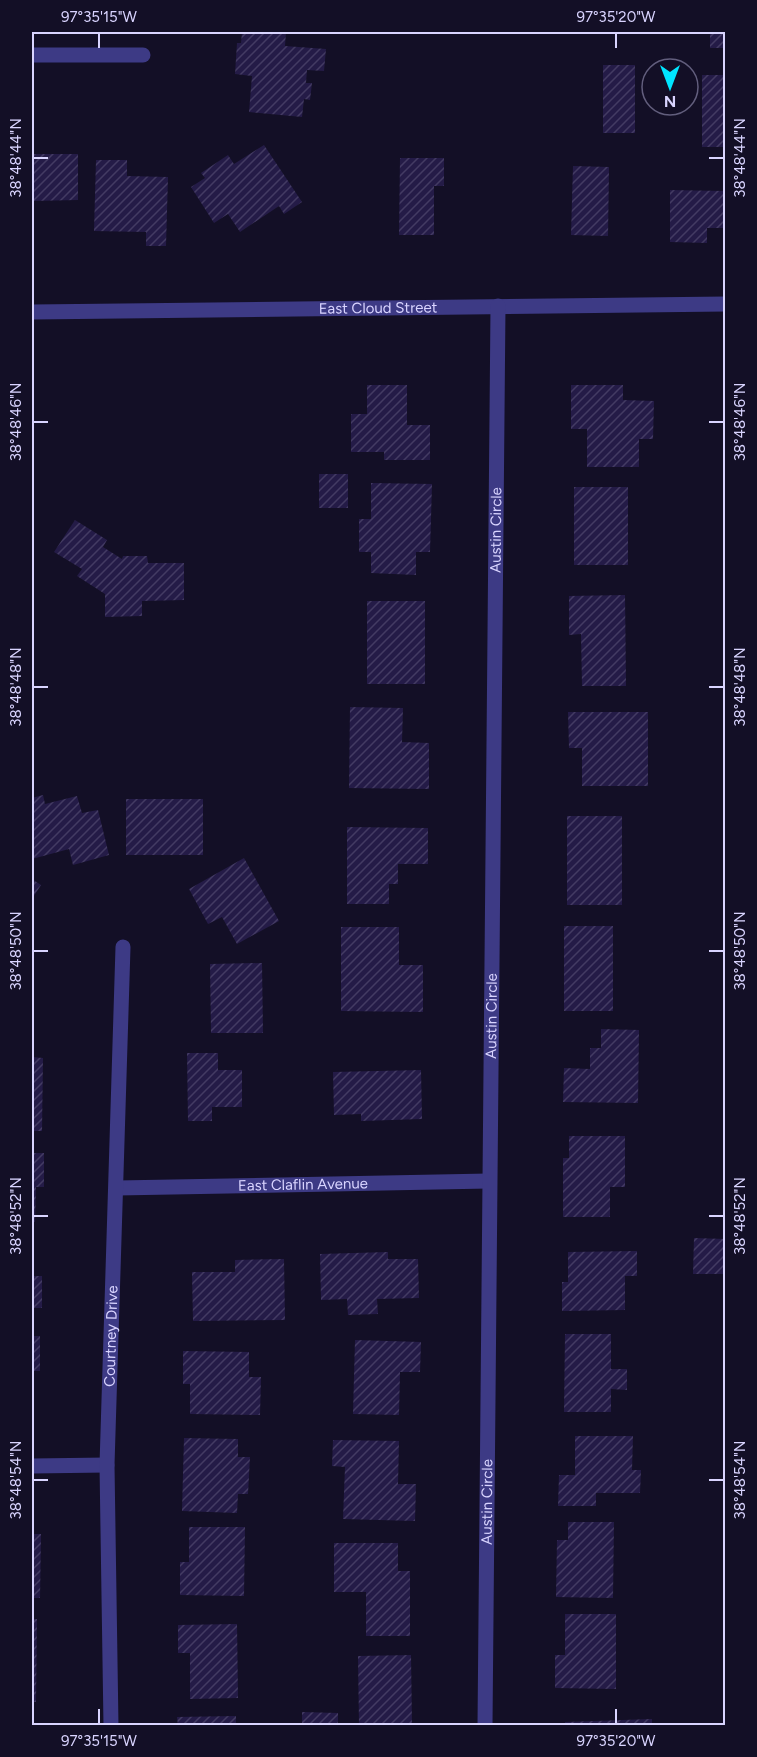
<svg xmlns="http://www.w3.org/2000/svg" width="757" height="1757" font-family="Figtree,sans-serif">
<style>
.building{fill:url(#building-hatch)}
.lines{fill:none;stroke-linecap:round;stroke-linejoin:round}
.street{stroke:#3d3a85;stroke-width:15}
.ticks{fill:none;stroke:#d9d4ff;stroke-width:2}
.labels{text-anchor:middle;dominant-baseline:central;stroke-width:6;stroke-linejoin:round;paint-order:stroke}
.street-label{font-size:15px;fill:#d9d4ff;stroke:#130f26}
.neatline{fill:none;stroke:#d9d4ff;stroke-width:2}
.ticks-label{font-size:15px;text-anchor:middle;fill:#d9d4ff}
</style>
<defs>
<pattern id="building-hatch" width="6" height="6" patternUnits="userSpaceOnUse" patternTransform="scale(1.5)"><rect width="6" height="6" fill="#241b47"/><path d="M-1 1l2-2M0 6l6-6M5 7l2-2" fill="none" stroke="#433b63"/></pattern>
</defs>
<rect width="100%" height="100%" fill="#130f26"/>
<g class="building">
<path d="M 242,32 L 286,32 L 285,46 L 326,49 L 324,71 L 307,70 L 306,83 L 312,83 L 310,100 L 304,99 L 302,117 L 249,112 L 252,76 L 235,74 L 237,43 L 241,43 Z"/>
<rect x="710" y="32" width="16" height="16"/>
<rect x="603" y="65" width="32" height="68"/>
<rect x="702" y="75" width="24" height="72"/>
<path d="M 264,145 L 302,202 L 284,214 L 279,206 L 240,232 L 228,214 L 214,223 L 191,187 L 205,178 L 201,173 L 228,155 L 234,164 Z"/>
<path d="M 32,154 L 78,154 L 78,200 L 32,201 Z"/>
<path d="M 400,158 L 444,158 L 444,186 L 434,186 L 434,235 L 399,235 Z"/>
<path d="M 96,160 L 127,160 L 127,176 L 168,177 L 166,246 L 146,246 L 146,232 L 94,231 Z"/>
<path d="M 573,166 L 609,167 L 608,236 L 571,235 Z"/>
<path d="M 670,190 L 726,191 L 726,228 L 707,228 L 707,243 L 670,242 Z"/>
<path d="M 367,385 L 407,385 L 407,425 L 430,425 L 430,460 L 384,460 L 384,452 L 351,452 L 351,414 L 367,414 Z"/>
<path d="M 571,385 L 623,385 L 623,400 L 654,401 L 653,439 L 639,439 L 639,467 L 587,467 L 587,429 L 571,429 Z"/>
<rect x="319" y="474" width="29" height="34"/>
<path d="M 371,483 L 432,484 L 430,552 L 416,552 L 416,575 L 371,573 L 371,552 L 359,552 L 359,519 L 371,519 Z"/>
<rect x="574" y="487" width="54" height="78"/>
<path d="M 75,520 L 107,540 L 103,547 L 122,559 L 123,556 L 147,556 L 148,563 L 184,563 L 184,600 L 142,601 L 142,616 L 105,617 L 105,594 L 77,576 L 82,569 L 54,552 Z"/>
<path d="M 625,595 L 626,686 L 582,686 L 581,634 L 569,635 L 569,596 Z"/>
<rect x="367" y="601" width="58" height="83"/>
<path d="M 350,707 L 403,708 L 402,742 L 429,743 L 429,789 L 349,788 Z"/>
<path d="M 568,712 L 648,712 L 648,786 L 582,786 L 582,748 L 569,748 Z"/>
<path d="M 43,795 L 45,804 L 77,796 L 82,813 L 98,810 L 109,855 L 73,865 L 69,849 L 32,859 L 32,798 Z"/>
<rect x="126" y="799" width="77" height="56"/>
<rect x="567" y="816" width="55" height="89"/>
<path d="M 347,827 L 428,828 L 428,864 L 398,864 L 398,884 L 389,884 L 389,904 L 347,904 Z"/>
<path d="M 244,858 L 279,921 L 237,944 L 222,917 L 208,924 L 189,889 Z"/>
<path d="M 32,879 L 41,885 L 32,899 Z"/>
<rect x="564" y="926" width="49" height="85"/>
<path d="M 341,927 L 399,927 L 399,965 L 423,965 L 423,1012 L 341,1011 Z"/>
<path d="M 262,963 L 263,1033 L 211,1033 L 210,964 Z"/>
<path d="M 601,1029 L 639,1030 L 638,1103 L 563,1102 L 564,1068 L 590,1069 L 590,1048 L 601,1048 Z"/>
<path d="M 187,1053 L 218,1053 L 218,1070 L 242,1070 L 242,1107 L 212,1107 L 212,1121 L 188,1121 Z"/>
<path d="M 32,1057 L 43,1058 L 42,1131 L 32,1131 Z"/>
<path d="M 421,1070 L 422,1119 L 361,1121 L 361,1114 L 334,1115 L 333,1072 Z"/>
<path d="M 569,1136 L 625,1136 L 625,1187 L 610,1187 L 610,1217 L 563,1217 L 563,1158 L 569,1158 Z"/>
<path d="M 32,1153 L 44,1153 L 44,1187 L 36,1187 L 35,1222 L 32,1222 Z"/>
<path d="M 694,1238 L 726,1239 L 726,1274 L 693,1274 Z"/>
<path d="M 637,1251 L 637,1276 L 625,1276 L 625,1310 L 562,1311 L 562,1282 L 568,1282 L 568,1252 Z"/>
<path d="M 388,1252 L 388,1259 L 418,1259 L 419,1298 L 377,1299 L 378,1314 L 348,1315 L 347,1299 L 321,1300 L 320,1254 Z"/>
<path d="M 32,1255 L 34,1276 L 42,1276 L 42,1308 L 32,1308 Z"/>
<path d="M 284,1259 L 285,1320 L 193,1321 L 192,1272 L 235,1272 L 235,1260 Z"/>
<path d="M 565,1334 L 611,1334 L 611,1369 L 627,1369 L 627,1390 L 611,1389 L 611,1412 L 564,1412 Z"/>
<path d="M 32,1336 L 40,1336 L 40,1371 L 34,1371 L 34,1407 L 32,1407 Z"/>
<path d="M 355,1340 L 421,1342 L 420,1372 L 400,1372 L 399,1415 L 353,1414 Z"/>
<path d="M 183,1351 L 249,1352 L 249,1377 L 261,1377 L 260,1415 L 190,1414 L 190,1384 L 183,1384 Z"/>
<path d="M 575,1436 L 633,1436 L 632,1470 L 641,1470 L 640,1493 L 596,1493 L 596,1506 L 558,1506 L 559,1475 L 575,1475 Z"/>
<path d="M 184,1438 L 238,1439 L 238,1457 L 250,1457 L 248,1494 L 238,1494 L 237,1513 L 182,1511 Z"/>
<path d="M 333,1440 L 399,1441 L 398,1484 L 416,1484 L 415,1521 L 343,1519 L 345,1467 L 332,1466 Z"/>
<path d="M 568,1522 L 614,1522 L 613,1598 L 556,1597 L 557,1540 L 568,1540 Z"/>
<path d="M 189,1527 L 245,1527 L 244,1596 L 180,1595 L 180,1562 L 189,1562 Z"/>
<path d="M 32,1534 L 41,1534 L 40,1598 L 32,1598 Z"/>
<path d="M 334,1543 L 398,1543 L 398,1571 L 410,1571 L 410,1636 L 366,1636 L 366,1592 L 334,1592 Z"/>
<path d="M 565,1614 L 616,1614 L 616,1689 L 555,1688 L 555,1655 L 565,1655 Z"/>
<path d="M 32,1619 L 37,1619 L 36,1702 L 32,1702 Z"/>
<path d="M 237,1624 L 238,1698 L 190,1699 L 190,1653 L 178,1653 L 178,1625 Z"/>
<path d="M 411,1655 L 412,1726 L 359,1726 L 358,1656 Z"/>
<path d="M 302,1712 L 338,1713 L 338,1726 L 302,1726 Z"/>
<path d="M 236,1716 L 236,1726 L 178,1726 L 177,1717 Z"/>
<path d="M 652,1719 L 652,1726 L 565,1726 L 565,1722 Z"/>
</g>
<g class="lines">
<g class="street">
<path d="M 32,55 L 143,55"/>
<path id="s1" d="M 32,312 L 726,304"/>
<path id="s2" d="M 117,1188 L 489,1181"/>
<path d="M 32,1466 L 107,1465"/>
<path id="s3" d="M 111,1726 L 107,1465 L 123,947"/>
<path id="s4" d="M 485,1726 L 498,306"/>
</g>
</g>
<path class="ticks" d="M 99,33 L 99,48M 616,33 L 616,48M 33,158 L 48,158M 709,158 L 724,158M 33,422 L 48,422M 709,422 L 724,422M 33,687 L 48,687M 709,687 L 724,687M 33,951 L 48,951M 709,951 L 724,951M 33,1216 L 48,1216M 709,1216 L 724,1216M 33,1480 L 48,1480M 709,1480 L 724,1480M 99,1709 L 99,1724M 616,1709 L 616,1724"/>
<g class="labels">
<g class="street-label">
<text stroke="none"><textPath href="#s1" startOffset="346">East Cloud Street</textPath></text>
<text stroke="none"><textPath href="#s4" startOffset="1196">Austin Circle</textPath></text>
<text stroke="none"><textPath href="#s4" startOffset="710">Austin Circle</textPath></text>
<text stroke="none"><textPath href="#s2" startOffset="186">East Claflin Avenue</textPath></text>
<text stroke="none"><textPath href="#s3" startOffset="390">Courtney Drive</textPath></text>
<text stroke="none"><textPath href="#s4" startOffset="224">Austin Circle</textPath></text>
</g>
</g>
<rect width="757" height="1757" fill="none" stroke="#130f26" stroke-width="66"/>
<g transform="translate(670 87) rotate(180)"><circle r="28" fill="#130f26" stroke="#625e7d" stroke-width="1.5"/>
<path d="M0-4.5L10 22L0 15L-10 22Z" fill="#00e5ff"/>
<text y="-9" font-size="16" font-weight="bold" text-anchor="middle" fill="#d9d4ff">N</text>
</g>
<rect x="33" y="33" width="691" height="1691" class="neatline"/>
<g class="ticks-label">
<text x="99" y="22">97°35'15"W</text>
<text x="616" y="22">97°35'20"W</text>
<text transform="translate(740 158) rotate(-90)" y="5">38°48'44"N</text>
<text transform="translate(16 158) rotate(-90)" y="5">38°48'44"N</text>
<text transform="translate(740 422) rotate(-90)" y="5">38°48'46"N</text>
<text transform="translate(16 422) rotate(-90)" y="5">38°48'46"N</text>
<text transform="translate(740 687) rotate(-90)" y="5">38°48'48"N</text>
<text transform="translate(16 687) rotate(-90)" y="5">38°48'48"N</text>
<text transform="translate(740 951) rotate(-90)" y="5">38°48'50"N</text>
<text transform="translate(16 951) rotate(-90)" y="5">38°48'50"N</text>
<text transform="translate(740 1216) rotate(-90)" y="5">38°48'52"N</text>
<text transform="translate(16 1216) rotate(-90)" y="5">38°48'52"N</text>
<text transform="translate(16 1480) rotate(-90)" y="5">38°48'54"N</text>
<text transform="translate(740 1480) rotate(-90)" y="5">38°48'54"N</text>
<text x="99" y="1746">97°35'15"W</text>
<text x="616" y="1746">97°35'20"W</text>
</g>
</svg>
